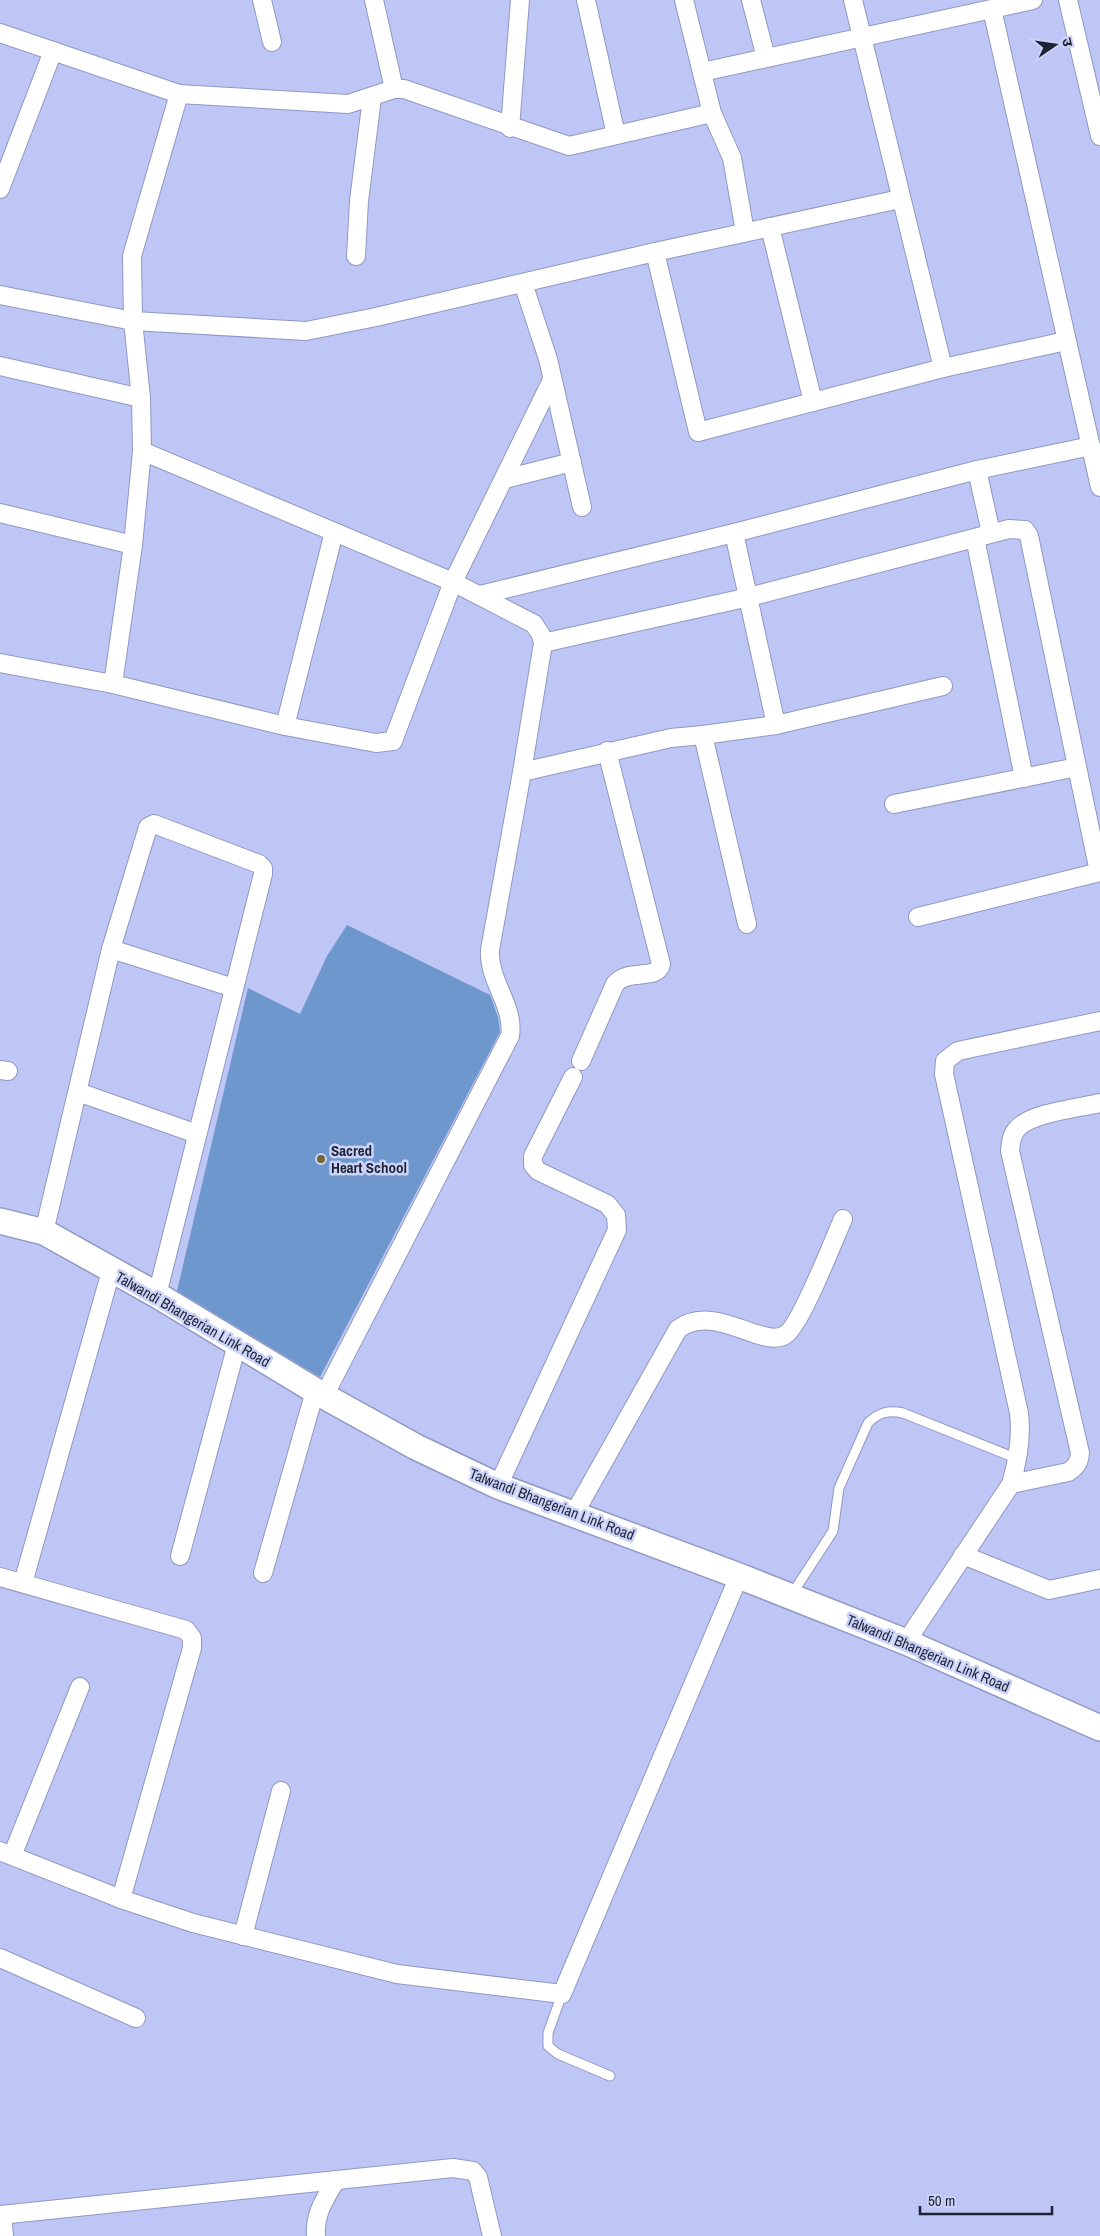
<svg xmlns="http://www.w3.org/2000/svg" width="1100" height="2236" font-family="'Archivo Narrow','Noto Sans Devanagari',sans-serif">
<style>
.building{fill:#6e97ce}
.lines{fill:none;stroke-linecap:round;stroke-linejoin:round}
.lane-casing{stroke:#9098c5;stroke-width:11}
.street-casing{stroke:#9098c5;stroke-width:20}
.secondary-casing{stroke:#9098c5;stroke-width:28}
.lane{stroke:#fff;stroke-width:9}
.street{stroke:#fff;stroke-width:18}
.secondary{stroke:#fff;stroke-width:25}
.poi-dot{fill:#716532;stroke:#ccd3f9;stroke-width:2}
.labels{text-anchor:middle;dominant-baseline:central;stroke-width:5;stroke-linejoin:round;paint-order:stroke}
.poi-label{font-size:15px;font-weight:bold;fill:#1f2234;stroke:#ccd3f9;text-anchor:start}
.street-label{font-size:15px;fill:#1f2234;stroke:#ccd3f9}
</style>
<rect width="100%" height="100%" fill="#bdc6f4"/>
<path class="building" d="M 347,925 L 490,995 L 498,1017 L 500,1032 L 320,1377 L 177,1291 L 248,988 L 300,1014 L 327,956 Z"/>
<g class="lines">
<g class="lane-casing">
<g id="lane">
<path d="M 792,1594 L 833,1531 L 839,1488 L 868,1423 C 879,1412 889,1410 903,1413 L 1018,1459"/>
<path d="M 562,1994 L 548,2033 L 548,2046 L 558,2054 L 610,2076"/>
</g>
</g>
<g class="street-casing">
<g id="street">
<path d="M 262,0 L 272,42"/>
<path d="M 374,0 L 394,89"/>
<path d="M 586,0 L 616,135"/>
<path d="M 684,0 L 712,113 L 732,158 L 745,232"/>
<path d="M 751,0 L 766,58"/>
<path d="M 1068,0 L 1100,136"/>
<path d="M 992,9 L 1100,487"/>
<path d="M 0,33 L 179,94 L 348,104 L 394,89 L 404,89 L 569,146 L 712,113"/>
<path d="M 702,72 L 1033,0"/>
<path d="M 510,128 L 520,0"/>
<path d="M 0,189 L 53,51"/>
<path d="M 770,227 L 813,402"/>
<path d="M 655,252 L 698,432 L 943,368 L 853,0"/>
<path d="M 356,256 L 359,201 L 372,98"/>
<path d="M 523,283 L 548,359 L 582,507"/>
<path d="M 0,295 L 133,321 L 306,331 L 376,317 L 655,252 L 900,199"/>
<path d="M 0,366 L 141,398"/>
<path d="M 943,368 L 1066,341"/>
<path d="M 142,451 L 453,582 L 534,624 L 541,635 L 543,643 L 522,772 L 490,950 C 488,981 515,1006 510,1036 L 324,1396"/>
<path d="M 977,470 L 991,533"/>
<path d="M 505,479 L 572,462"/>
<path d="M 0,513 L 133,545"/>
<path d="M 734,533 L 776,725 L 943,686"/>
<path d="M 975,538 L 1024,778"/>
<path d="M 480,595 L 734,533 L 977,470 L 1091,446"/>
<path d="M 543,643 L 749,597 L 1009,529 L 1025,530 L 1029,536 L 1099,872"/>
<path d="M 0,663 L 113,684 L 133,545 L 142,451 L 141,398 L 133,321 L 132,256 L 179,94"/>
<path d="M 113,684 L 285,726 L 334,532"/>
<path d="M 285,726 L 376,743 L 393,741 L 453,582 L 552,380"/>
<path d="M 703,735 L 776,725"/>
<path d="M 522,772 L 671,738 L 703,735 L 747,924"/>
<path d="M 894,804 L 1077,767"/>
<path d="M 918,917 L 1100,872"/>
<path d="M 111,949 L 234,988"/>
<path d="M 581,1061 L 615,984 C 628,968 658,981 661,964 L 607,751"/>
<path d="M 0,1070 L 8,1071"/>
<path d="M 78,1092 L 197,1134"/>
<path d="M 44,1232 L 111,949 L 148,827 L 154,824 L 259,864 L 263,868 L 263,874 L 157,1295"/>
<path d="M 1011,1484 L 1068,1472 C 1076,1467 1079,1463 1080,1453 L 1010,1151 C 1011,1143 1011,1135 1017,1129 C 1030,1113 1079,1108 1100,1103"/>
<path d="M 498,1486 L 617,1230 L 616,1215 L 607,1204 L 538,1171 L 533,1165 L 533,1156 L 573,1077"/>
<path d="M 574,1514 L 678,1329 C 714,1302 762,1349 785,1335 C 800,1327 834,1239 843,1219"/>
<path d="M 963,1555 L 1049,1590 L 1100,1579"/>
<path d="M 180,1556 L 237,1344"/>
<path d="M 263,1573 L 315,1391"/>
<path d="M 0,1577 L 186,1630 L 192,1638 L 192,1648 L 121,1899"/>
<path d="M 23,1583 L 111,1271"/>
<path d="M 906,1642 L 1011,1484 C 1018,1460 1022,1438 1019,1413 L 944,1074 L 945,1061 L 958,1051 L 1100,1021"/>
<path d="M 0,1851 L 121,1899 L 193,1923 L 397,1974 L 562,1994 L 739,1576"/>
<path d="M 12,1856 L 80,1687"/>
<path d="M 243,1936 L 281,1791"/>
<path d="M 0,1958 L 136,2018"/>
<path d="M 0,2215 L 453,2168 L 473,2171 L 478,2177 L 492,2236"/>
<path d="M 2,2215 L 4,2236"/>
<path d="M 316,2236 C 314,2214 325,2199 336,2180"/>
</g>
</g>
<g class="secondary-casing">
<path id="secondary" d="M 0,1221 L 44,1232 L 157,1295 L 324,1396 L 416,1447 L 498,1486 L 739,1576 L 906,1642 L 1100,1728"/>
</g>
<use href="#lane" class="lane"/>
<use href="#street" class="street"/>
<use href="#secondary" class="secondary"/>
</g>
<circle class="poi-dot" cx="321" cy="1159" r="5"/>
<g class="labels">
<g class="poi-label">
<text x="331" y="1150">Sacred<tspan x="331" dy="17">Heart School</tspan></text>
</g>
<g class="street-label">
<text transform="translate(193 1319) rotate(30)">Talwandi Bhangerian Link Road</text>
<text transform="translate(552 1504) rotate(21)">Talwandi Bhangerian Link Road</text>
<text transform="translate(928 1653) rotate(23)">Talwandi Bhangerian Link Road</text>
</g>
</g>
<g transform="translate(1055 45) rotate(77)" stroke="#ccd3f9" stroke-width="4" paint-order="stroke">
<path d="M0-4L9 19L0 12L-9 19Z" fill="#1f2234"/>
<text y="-8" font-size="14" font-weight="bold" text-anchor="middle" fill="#1f2234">उ</text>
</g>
<path d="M920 2206v8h132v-8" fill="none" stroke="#1f2234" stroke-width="2.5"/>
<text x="928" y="2206" font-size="15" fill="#1f2234" stroke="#ccd3f9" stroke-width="4" paint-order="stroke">50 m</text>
</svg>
